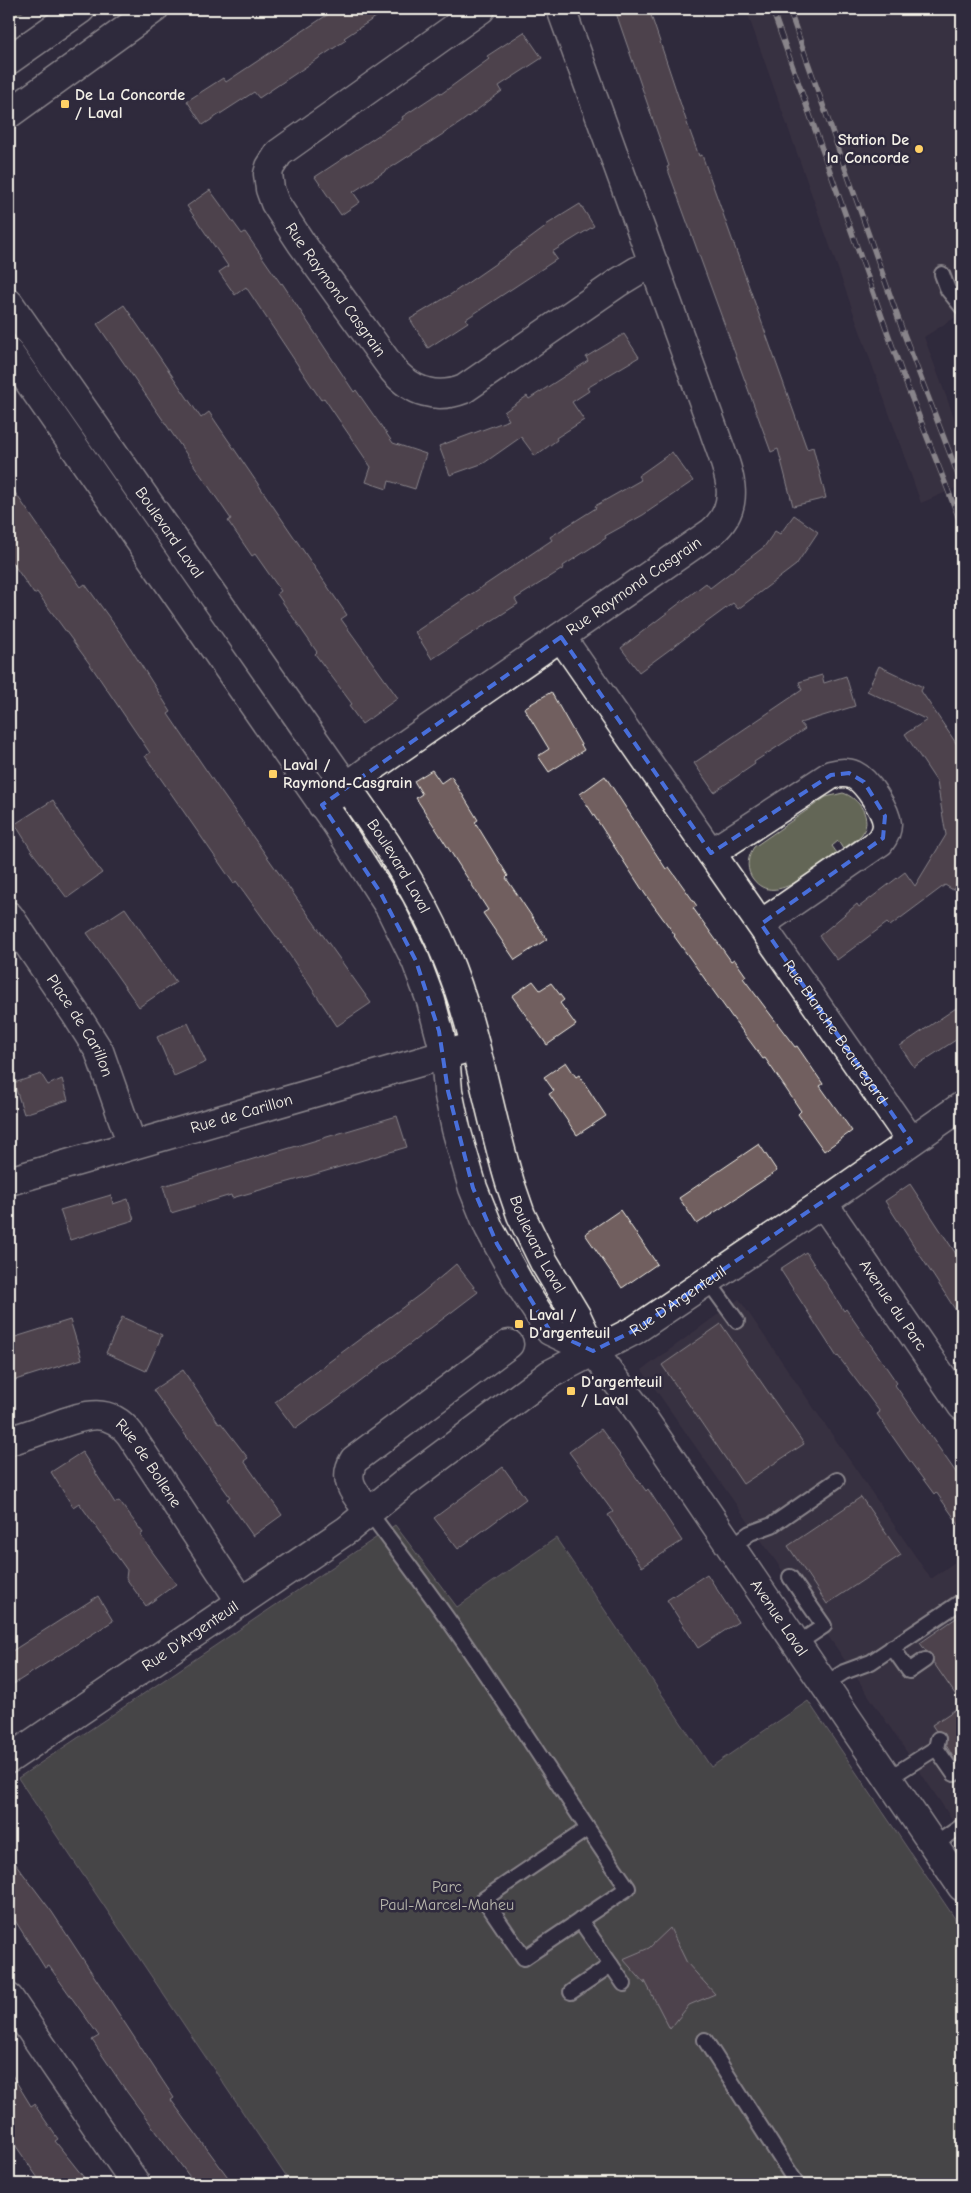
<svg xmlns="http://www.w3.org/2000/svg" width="971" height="2193" font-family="'Comic Neue',sans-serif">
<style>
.built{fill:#433a47}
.green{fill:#646657;stroke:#acaca0}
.building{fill:#715f5e;stroke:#f4f1e8}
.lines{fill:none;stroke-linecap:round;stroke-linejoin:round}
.lane-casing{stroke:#f4f1e8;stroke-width:18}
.street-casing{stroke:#f4f1e8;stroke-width:31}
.secondary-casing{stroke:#f4f1e8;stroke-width:31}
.lane{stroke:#2f2a3d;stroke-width:14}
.street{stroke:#2f2a3d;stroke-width:28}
.secondary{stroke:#2f2a3d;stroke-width:28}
.rail-casing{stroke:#f4f1e8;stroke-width:5.5}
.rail{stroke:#2f2a3d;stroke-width:4;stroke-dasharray:11;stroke-linecap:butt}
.marked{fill:none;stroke:#486fdb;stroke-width:4;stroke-dasharray:10 6;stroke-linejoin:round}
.poi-dot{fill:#ffd166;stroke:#2f2a3d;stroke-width:2}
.labels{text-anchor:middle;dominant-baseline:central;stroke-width:5;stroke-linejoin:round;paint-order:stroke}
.poi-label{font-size:16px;font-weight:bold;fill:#f4f1e8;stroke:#2f2a3d;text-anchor:start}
.street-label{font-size:16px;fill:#f4f1e8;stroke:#2f2a3d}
.park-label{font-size:16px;fill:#bab9ae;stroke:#2f2a3d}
</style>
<rect width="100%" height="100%" fill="#2f2a3d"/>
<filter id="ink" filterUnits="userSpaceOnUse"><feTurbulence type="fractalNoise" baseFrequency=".02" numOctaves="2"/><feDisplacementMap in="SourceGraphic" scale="10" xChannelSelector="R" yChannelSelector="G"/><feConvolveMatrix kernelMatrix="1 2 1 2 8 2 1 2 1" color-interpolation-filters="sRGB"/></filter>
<g filter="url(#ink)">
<g class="built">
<path d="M 746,9 L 962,9 L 962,313 L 924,337 L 962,439 L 962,485 L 921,503 Z"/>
<path d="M 739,1299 L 931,1579 L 962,1557 L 962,1834 L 838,1650 L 642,1370 Z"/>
</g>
<g class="green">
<path d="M 9,9 L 27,9 L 10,20 Z"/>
<path d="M 843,793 C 859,798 873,818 862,834 C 857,840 849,844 843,849 L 838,841 L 832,846 L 837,853 C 815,868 772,911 751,876 C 746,866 748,856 754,847 L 826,797 Z"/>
<path d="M 395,1525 L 457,1607 L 556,1538 L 711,1767 L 808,1701 L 962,1929 L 962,2184 L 291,2184 L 18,1778 Z"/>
</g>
<g class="building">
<path d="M 336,9 L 388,9 L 344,38 L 346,40 L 259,98 L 254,92 L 203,125 L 187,101 L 223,78 L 226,82 Z"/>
<path d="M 628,9 L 649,9 L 688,126 L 699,156 L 702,155 L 807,449 L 813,447 L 826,498 L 793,506 L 778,449 L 771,452 L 667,167 L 669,166 L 616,13 Z"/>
<path d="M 524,32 L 542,58 L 499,86 L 502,91 L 460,123 L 353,192 L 360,202 L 341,215 L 315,177 L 403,119 L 402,117 L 440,92 L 441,94 L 489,59 L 487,56 Z"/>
<path d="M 210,190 L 242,234 L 245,232 L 281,284 L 282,283 L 354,392 L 356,390 L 393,443 L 426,454 L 415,489 L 389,481 L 387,489 L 366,482 L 371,467 L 324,398 L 321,400 L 246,287 L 235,295 L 219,272 L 228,266 L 187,206 Z"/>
<path d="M 580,204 L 594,226 L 552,252 L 557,259 L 466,319 L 468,322 L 428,348 L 410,319 L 450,295 L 505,257 L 547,226 L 546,225 Z"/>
<path d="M 124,305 L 201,418 L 209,412 L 347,615 L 341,619 L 398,698 L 362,724 L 349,706 L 352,704 L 315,654 L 317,652 L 277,594 L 281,591 L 255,554 L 252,556 L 228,521 L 231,519 L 97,324 Z"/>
<path d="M 624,334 L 639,357 L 587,388 L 589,391 L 572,402 L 584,420 L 556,438 L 557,440 L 535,456 L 521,437 L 484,463 L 450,475 L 439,446 L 509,420 L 504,412 L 527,396 L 529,399 L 588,361 L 586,357 Z"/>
<path d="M 672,452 L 693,481 L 643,515 L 605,536 L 606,538 L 563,566 L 564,568 L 515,599 L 518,604 L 432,659 L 415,632 L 552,540 L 550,537 L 596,508 L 595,506 L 641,480 L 638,476 Z"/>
<path d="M 9,484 L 81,587 L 85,584 L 124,638 L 171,712 L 168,714 L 219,789 L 371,1003 L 337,1026 L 289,954 L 236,881 L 234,884 L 145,756 L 150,753 L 89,663 L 37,592 L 34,594 L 9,558 Z"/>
<path d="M 794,515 L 818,532 L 796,565 L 738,609 L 733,603 L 639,672 L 621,648 L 706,583 L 710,588 L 764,547 L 775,531 L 780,534 Z"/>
<path d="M 879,666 L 923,687 L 921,691 L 962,752 L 962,875 L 953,890 L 945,885 L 890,926 L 887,923 L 837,960 L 819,936 L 857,904 L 859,907 L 905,872 L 915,886 L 946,835 L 937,782 L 905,734 L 927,720 L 867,691 Z"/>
<path d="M 822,675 L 824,683 L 846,676 L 855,706 L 800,723 L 805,729 L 754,762 L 755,764 L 714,792 L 694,763 L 802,690 L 799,682 Z"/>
<path d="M 551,692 L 584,750 L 549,772 L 538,756 L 549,749 L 524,708 Z"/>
<path d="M 432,770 L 441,783 L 451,776 L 478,820 L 475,822 L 508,876 L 506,878 L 547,939 L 515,960 L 483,913 L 488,910 L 416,798 L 422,794 L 414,781 Z"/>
<path d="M 605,776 L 666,869 L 669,867 L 697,906 L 693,908 L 731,961 L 734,959 L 746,976 L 743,978 L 795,1047 L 797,1046 L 823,1084 L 820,1086 L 852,1131 L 824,1151 L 798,1114 L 801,1111 L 765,1058 L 763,1059 L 732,1017 L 674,936 L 675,935 L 645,894 L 580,794 Z"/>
<path d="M 53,800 L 71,830 L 102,873 L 67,898 L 33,853 L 15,824 Z"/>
<path d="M 125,908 L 176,982 L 139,1007 L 87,933 Z"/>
<path d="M 533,981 L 540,990 L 551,983 L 564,1000 L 560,1003 L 576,1025 L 547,1045 L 512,996 Z"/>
<path d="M 962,1004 L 962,1036 L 914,1067 L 900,1046 Z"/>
<path d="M 188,1023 L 206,1062 L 174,1076 L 157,1037 Z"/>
<path d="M 566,1062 L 576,1077 L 579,1075 L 606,1116 L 577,1135 L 549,1094 L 554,1091 L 544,1077 Z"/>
<path d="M 41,1074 L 48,1085 L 62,1079 L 68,1100 L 24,1114 L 14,1083 Z"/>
<path d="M 397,1116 L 407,1147 L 299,1179 L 232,1198 L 231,1195 L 171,1213 L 163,1186 Z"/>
<path d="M 759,1144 L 777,1171 L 697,1224 L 679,1198 Z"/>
<path d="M 910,1184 L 962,1263 L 962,1320 L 885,1201 Z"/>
<path d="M 111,1195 L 113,1204 L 128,1199 L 134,1220 L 70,1240 L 60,1210 Z"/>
<path d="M 620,1210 L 657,1264 L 622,1288 L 585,1234 Z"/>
<path d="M 806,1252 L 844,1311 L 846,1309 L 897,1383 L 895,1385 L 962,1481 L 962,1529 L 936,1492 L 934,1494 L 906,1456 L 877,1414 L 880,1412 L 838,1356 L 837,1357 L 780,1269 Z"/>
<path d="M 456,1264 L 478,1292 L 339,1398 L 295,1429 L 275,1402 L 422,1293 Z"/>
<path d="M 122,1317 L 162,1335 L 146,1371 L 106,1353 Z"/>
<path d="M 70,1320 L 82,1359 L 9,1382 L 9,1339 Z"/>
<path d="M 721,1324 L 804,1444 L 743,1484 L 662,1365 Z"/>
<path d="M 183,1370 L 219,1424 L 221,1423 L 248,1458 L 244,1461 L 282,1515 L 253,1536 L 227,1499 L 230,1497 L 153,1390 Z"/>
<path d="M 601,1429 L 646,1491 L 648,1489 L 682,1541 L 642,1567 L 608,1515 L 613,1512 L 569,1452 Z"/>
<path d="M 82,1452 L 115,1503 L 119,1501 L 143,1533 L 140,1535 L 176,1584 L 146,1606 L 126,1578 L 127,1570 L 79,1503 L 73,1507 L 51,1472 Z"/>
<path d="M 503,1467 L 526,1499 L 458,1549 L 434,1518 Z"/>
<path d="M 861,1497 L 901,1555 L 827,1604 L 788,1546 Z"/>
<path d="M 707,1574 L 738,1622 L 698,1648 L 667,1600 Z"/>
<path d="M 98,1596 L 113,1621 L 9,1687 L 9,1653 Z"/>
<path d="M 962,1614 L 962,1704 L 933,1662 L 932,1655 L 926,1651 L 920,1643 Z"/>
<path d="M 962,1705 L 962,1760 L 956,1762 L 946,1745 L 946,1737 L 944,1733 L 936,1731 L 932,1725 Z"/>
<path d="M 9,1855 L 52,1912 L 174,2098 L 171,2100 L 233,2184 L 195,2184 L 127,2092 L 92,2040 L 99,2036 L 49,1966 L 45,1968 L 9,1911 Z"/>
<path d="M 670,1928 L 687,1963 L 715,1994 L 689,2005 L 670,2029 L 645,1981 L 645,1984 L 623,1959 L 649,1948 Z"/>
<path d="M 9,2070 L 31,2106 L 34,2104 L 58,2139 L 55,2141 L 89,2184 L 42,2184 L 9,2136 Z"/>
</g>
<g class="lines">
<g class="lane-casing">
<g id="lane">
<path d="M 942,274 L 948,290 L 962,307"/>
<path d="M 708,1281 L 737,1321"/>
<path d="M 369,1512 C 406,1561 442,1609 476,1660 C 528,1736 576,1813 628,1888 L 524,1958 L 484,1899 L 587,1829"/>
<path d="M 731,1547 L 750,1533 L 772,1525 L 837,1480"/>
<path d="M 790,1577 L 824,1626 L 797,1644"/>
<path d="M 892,1647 L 909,1671 L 925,1660"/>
<path d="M 825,1684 L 844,1672 L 871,1662 L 962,1601"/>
<path d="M 936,1748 L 954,1774 L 962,1769"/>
<path d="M 889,1778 L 936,1748 L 938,1739"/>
<path d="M 934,1845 L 962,1826"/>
<path d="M 611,1965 L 624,1984"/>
<path d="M 571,1992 L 611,1965 L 580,1920"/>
<path d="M 705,2040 L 797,2184"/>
</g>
</g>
<g class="street-casing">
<g id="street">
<path id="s1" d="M 481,9 L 279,153 L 270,167 L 268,174 L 270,189 L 275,203 L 302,244 L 393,370 C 412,392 436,400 464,389 L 619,282 L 637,271 L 654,264"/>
<path id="s2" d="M 561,637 L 911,1141"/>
<path id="s3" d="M 322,805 L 373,767 L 712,532 C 746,503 726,467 714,431 L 561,9"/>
<path d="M 711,853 L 831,775 C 838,773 847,772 854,775 C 867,781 886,811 887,824 C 887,831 884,837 880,842 L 761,924"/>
<path id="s4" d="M 9,916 L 75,1013 L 99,1051 L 132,1145"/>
<path id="s5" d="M 9,1181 L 475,1046"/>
<path id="s6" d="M 823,1203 L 962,1406"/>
<path id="s7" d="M 9,1441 C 25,1436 41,1430 57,1425 C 85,1415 109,1406 130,1434 L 241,1602"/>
<path d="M 369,1512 C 357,1496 341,1481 354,1460 L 509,1344"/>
<path id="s8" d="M 9,1759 L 347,1530 L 406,1482 L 550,1374 L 635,1330 L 823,1203 L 962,1106"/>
<path d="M 9,1998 L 136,2184"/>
</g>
</g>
<g class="secondary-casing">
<g id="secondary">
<path d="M 9,60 L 81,9"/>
<path d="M 9,114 L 154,9"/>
<path id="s9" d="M 9,303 L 386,843 C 408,879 429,914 445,953 C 476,1026 487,1107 510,1183 L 521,1215 L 544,1262 L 577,1317 L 593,1351 L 633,1403 L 962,1887"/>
<path d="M 9,353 L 337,825 L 390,908 L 416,961 L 431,1001 L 445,1054 L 448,1091 L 456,1129 L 473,1188 L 489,1228 L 522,1288 L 550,1331 L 593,1351"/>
</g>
</g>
<use href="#lane" class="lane"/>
<use href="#street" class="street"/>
<use href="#secondary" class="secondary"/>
<g class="rail-casing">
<g id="rail">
<path d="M 772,9 L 902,373 L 962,526"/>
<path d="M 789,9 L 902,329 L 962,485"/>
</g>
</g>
<use href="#rail" class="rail"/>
</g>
</g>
<path d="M0 0H971V2193H0ZM 561,637 L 711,853 L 831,775 L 849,773 L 864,782 L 885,816 L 883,838 L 761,924 L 911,1141 L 635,1330 L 593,1351 L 550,1331 L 497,1244 L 473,1188 L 448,1091 L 439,1031 L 416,961 L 380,892 L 322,805 Z" fill="#2f2a3d" fill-opacity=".55" fill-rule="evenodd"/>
<path class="marked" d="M 561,637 L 711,853 L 831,775 L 849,773 L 864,782 L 885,816 L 883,838 L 761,924 L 911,1141 L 635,1330 L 593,1351 L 550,1331 L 497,1244 L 473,1188 L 448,1091 L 439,1031 L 416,961 L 380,892 L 322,805 Z"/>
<g class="poi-dot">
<rect x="60" y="99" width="10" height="10" rx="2.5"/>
<circle cx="919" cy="149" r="5"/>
<rect x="268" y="769" width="10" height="10" rx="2.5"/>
<rect x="514" y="1319" width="10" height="10" rx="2.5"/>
<rect x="566" y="1386" width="10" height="10" rx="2.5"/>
</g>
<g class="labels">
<g class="poi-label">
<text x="75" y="95">De La Concorde<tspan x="75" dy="18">/ Laval</tspan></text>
<text x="909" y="140" text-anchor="end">Station De<tspan x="909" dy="18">la Concorde</tspan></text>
<text x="283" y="765">Laval /<tspan x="283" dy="18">Raymond-Casgrain</tspan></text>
<text x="529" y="1315">Laval /<tspan x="529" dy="18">D'argenteuil</tspan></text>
<text x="581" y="1382">D'argenteuil<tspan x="581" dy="18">/ Laval</tspan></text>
</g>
<g class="street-label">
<text stroke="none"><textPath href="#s1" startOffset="408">Rue Raymond Casgrain</textPath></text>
<text stroke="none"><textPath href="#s9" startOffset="280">Boulevard Laval</textPath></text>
<text stroke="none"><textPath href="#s3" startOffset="381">Rue Raymond Casgrain</textPath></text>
<text stroke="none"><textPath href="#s9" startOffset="685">Boulevard Laval</textPath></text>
<text stroke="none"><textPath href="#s4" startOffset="131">Place de Carillon</textPath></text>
<text stroke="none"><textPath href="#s2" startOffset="481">Rue Blanche Beauregard</textPath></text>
<text stroke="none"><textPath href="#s5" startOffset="242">Rue de Carillon</textPath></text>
<text stroke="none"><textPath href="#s9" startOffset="1090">Boulevard Laval</textPath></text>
<text stroke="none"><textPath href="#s8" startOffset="812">Rue D'Argenteuil</textPath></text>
<text stroke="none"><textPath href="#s6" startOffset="124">Avenue du Parc</textPath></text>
<text stroke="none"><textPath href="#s7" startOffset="166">Rue de Bollene</textPath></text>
<text stroke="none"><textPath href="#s9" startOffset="1536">Avenue Laval</textPath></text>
<text stroke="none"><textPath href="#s8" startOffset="219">Rue D'Argenteuil</textPath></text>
</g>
<g class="park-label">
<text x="447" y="1887">Parc<tspan x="447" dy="18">Paul-Marcel-Maheu</tspan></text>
</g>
</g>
<rect width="971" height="2193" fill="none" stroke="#2f2a3d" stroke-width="30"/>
<rect x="15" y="15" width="941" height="2163" fill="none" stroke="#f4f1e8" stroke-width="2" filter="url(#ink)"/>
</svg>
